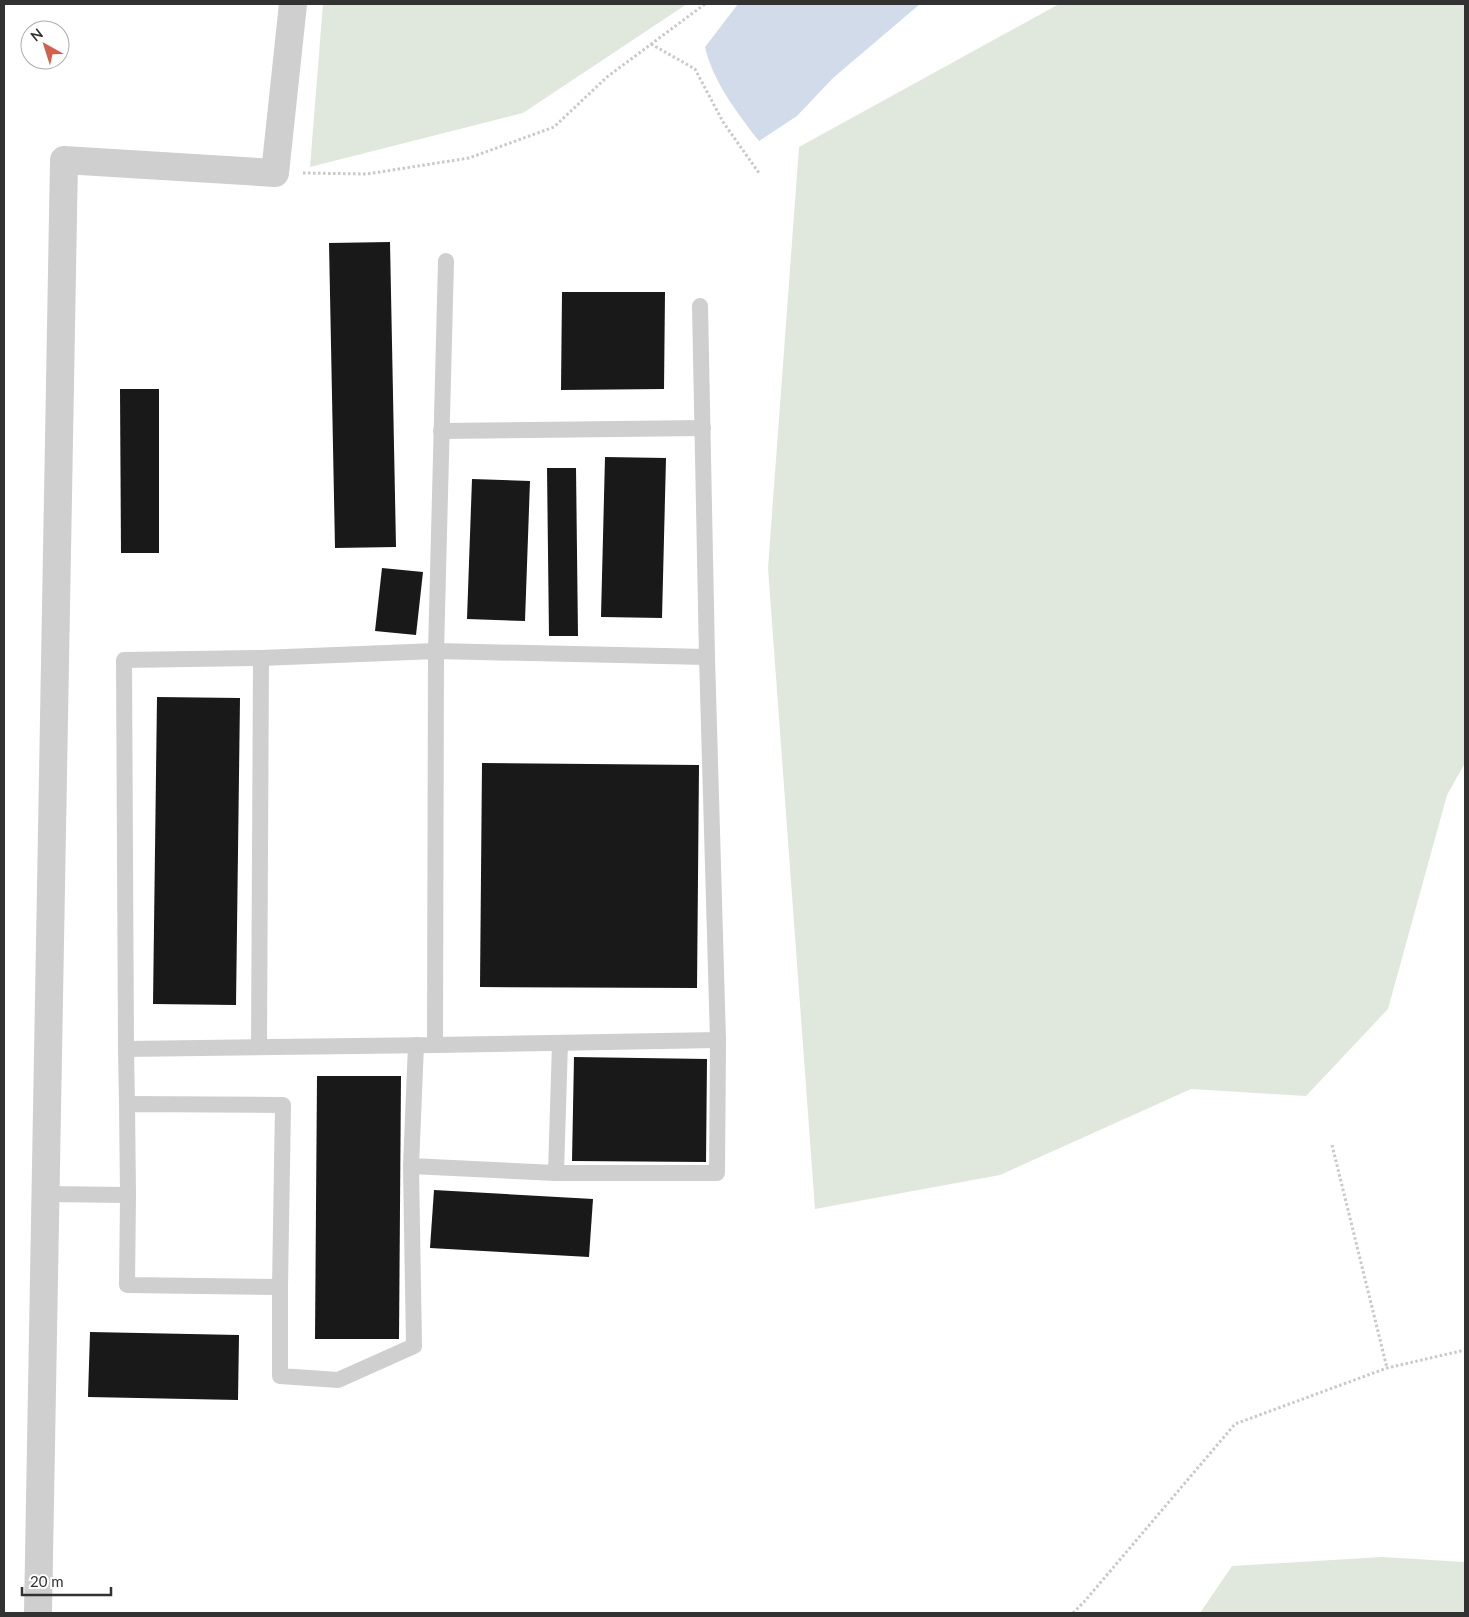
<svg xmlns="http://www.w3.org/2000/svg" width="1469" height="1617" font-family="Lato,sans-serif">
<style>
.green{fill:#e0e8dd}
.water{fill:#d2dbea}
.building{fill:#191919}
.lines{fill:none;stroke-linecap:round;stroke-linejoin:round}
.path{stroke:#c9c9c9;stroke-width:3;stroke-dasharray:2.5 2.5;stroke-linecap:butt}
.service{stroke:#cfcfcf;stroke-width:16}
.minor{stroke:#cfcfcf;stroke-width:28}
</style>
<rect width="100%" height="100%" fill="#fff"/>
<g class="green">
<path d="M 323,4 L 687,4 L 523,113 L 310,167 Z"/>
<path d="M 1059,4 L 1465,4 L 1465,763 L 1447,795 L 1388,1009 L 1306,1096 L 1191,1089 L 1000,1175 L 815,1209 L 768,568 L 799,147 Z"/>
<path d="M 1382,1557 L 1465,1562 L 1465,1613 L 1200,1613 L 1232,1566 Z"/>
</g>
<path class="water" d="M 738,4 L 920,4 L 833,78 L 797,116 L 759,141 C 738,114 713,82 705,47 Z"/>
<g class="building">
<path d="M 390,242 L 396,547 L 335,548 L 329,243 Z"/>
<path d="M 562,292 L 665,292 L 664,389 L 561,390 Z"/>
<path d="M 120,389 L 159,389 L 159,553 L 121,553 Z"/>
<path d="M 605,457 L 666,458 L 662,618 L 601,617 Z"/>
<path d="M 547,468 L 576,468 L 578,636 L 549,636 Z"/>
<path d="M 472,479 L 530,481 L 525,621 L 467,619 Z"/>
<path d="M 382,568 L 423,572 L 416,635 L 375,631 Z"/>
<path d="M 157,697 L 240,698 L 236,1005 L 153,1004 Z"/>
<path d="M 482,763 L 699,765 L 697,988 L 480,987 Z"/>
<path d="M 574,1057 L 707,1059 L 706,1162 L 572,1161 Z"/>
<path d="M 317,1076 L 401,1076 L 399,1339 L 315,1339 Z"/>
<path d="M 434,1190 L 593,1199 L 589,1257 L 430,1248 Z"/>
<path d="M 90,1332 L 239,1335 L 238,1400 L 88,1397 Z"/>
</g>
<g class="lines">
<g class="path">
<path d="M 651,44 L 695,69 L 723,122 L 759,173"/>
<path d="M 303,173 L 367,174 L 469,158 L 554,127 L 607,77 L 705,4"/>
<path d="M 1332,1145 L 1387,1368"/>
<path d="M 1073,1613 L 1084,1602 L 1235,1424 L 1387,1368 L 1465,1350"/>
</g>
<g class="service">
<path d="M 446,261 L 436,651 L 707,657"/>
<path d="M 441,431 L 703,428"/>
<path d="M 416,1045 L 411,1166 L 556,1173 L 560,1043"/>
<path d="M 435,1045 L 718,1040 L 707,657 L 700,306"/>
<path d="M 259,1047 L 261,658"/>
<path d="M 126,1049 L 435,1045 L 436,651 L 261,658 L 124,660 L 126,1049 L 127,1104"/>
<path d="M 556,1173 L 717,1173 L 718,1040"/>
<path d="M 45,1194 L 128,1195 L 127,1285 L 280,1287 L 283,1105 L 127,1104 L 128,1195"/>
<path d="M 280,1287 L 280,1376 L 338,1380 L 414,1346 L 411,1166"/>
</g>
<path class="minor" d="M 38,1613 L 64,160 L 275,173 L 293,4"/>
</g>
<rect width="1469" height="1617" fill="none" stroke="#323232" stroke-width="10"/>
<g transform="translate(45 45) rotate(321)"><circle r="24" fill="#ffffff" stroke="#adadad"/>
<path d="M0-4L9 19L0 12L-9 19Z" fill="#d2614b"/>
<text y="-8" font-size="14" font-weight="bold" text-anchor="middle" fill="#323232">N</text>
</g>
<path d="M22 1587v8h89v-8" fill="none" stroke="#323232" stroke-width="2.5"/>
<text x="30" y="1587" font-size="15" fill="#323232" stroke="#ffffff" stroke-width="4" paint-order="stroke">20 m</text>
</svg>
